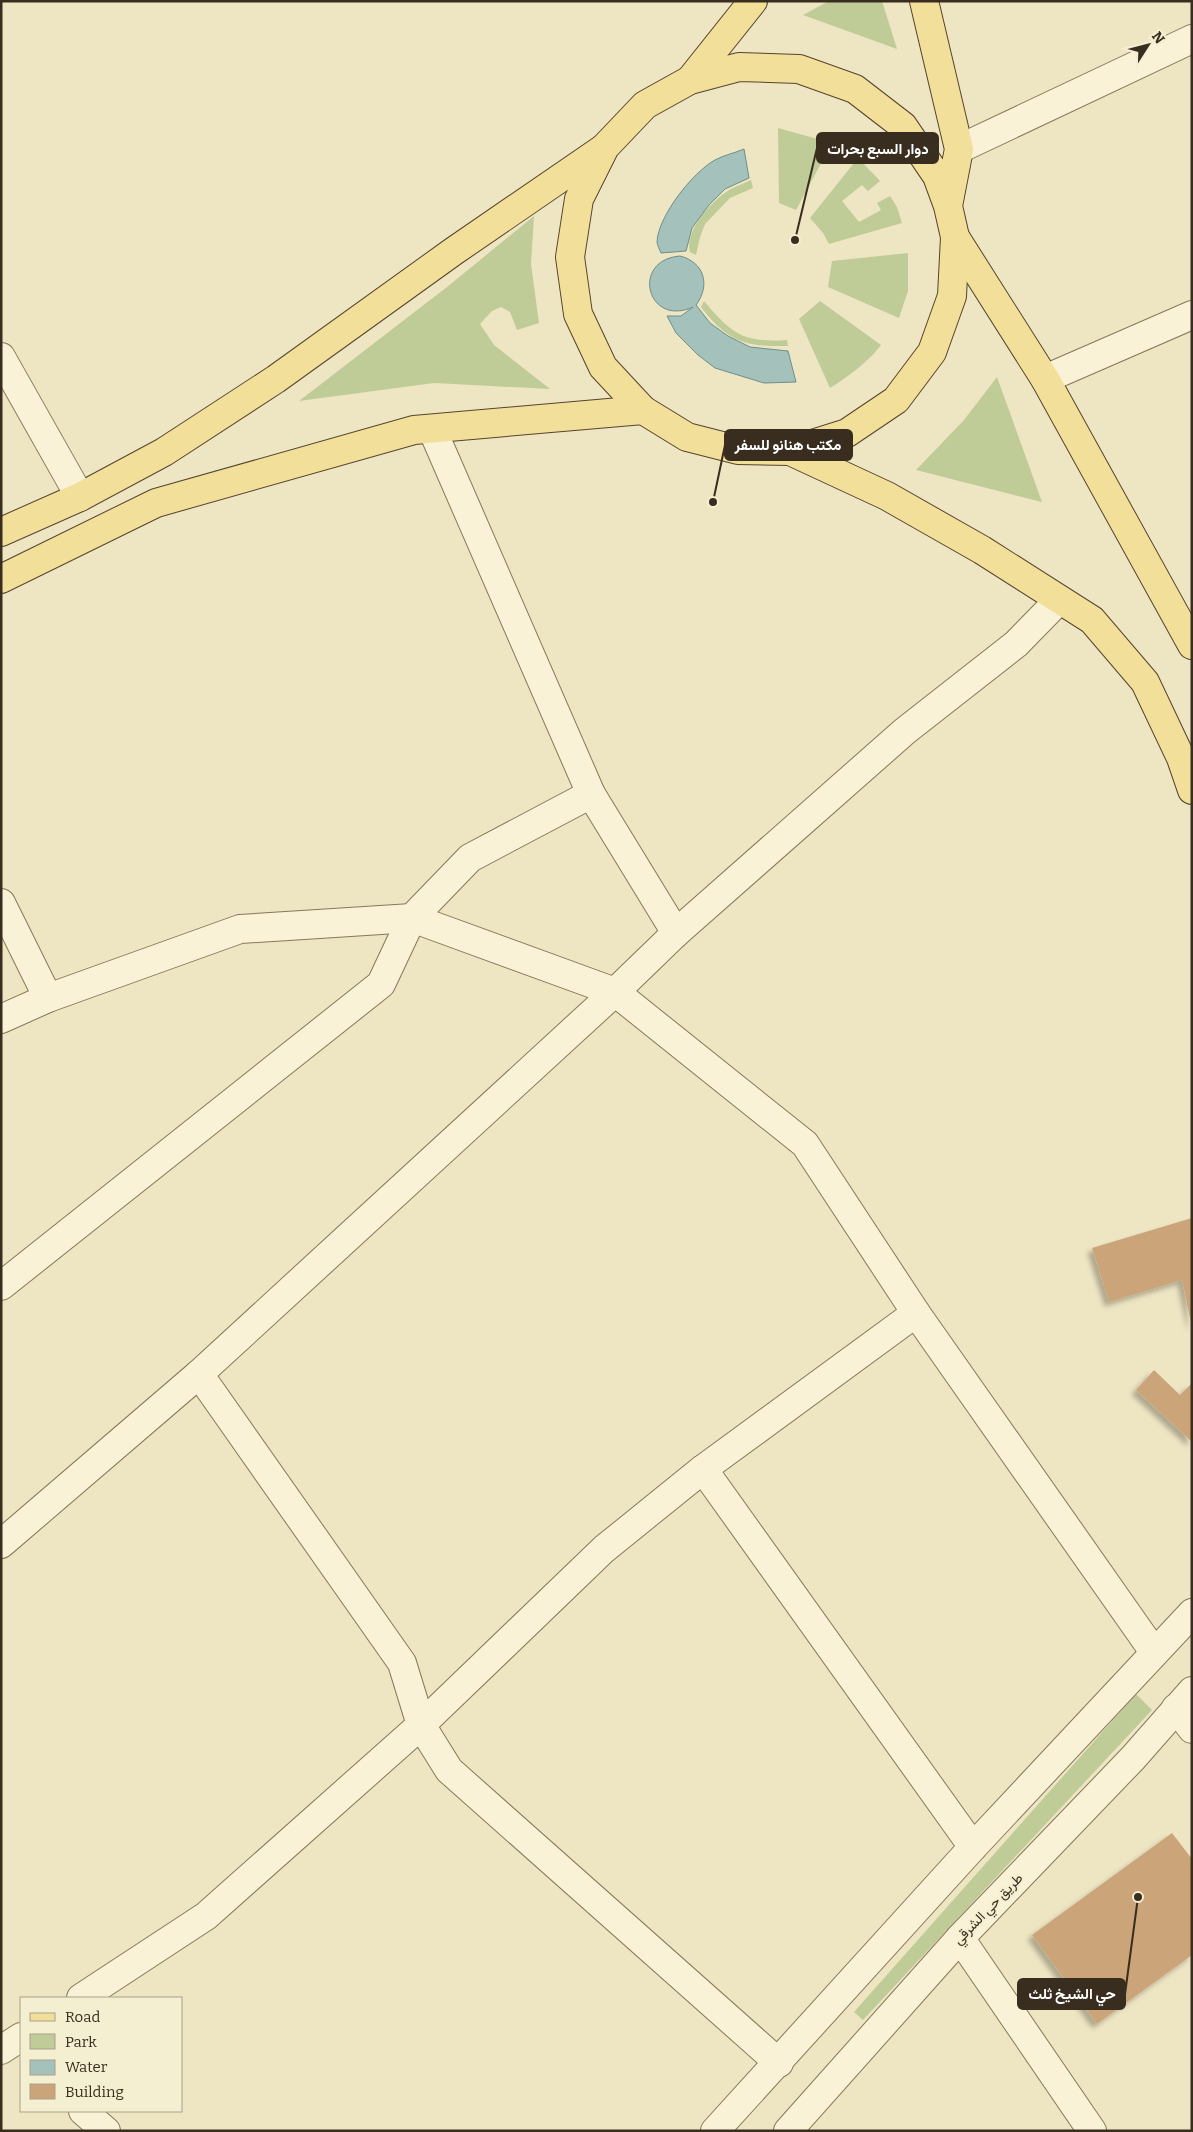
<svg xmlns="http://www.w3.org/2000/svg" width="1193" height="2132" font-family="Bitter,Vazirmatn,serif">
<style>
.green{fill:#c0cc97}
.water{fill:#a5c1bb;stroke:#6c8f8a}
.building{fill:#cca479;filter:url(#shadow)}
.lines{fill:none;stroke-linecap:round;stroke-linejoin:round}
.minor-casing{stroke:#88775a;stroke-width:30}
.tertiary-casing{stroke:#88775a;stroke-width:30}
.primary-casing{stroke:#55442e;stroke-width:30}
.minor{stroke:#f9f2d6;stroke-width:28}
.tertiary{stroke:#f9f2d6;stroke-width:28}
.primary{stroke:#f1df9a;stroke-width:28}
.labels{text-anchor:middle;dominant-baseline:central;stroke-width:4;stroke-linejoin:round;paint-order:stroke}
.street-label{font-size:14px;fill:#382d1e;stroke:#f5efd2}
.leader{fill:none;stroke:#382d1e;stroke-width:2}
.callout-dot{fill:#382d1e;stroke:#f5efd2;stroke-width:2}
.callout{fill:#382d1e;stroke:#382d1e;stroke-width:2}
.callout-label{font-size:15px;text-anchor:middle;font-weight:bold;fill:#fff}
</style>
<defs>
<filter id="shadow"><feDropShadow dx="-4.5" dy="4.5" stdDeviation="2.5" flood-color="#0004"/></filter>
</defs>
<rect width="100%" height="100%" fill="#eee5c3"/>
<g class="green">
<path d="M 829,1 L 882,1 L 897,49 L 803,15 Z"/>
<path d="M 778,128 L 832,143 L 796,210 L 779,203 Z"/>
<path d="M 858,158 L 880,181 L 868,191 L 862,185 L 842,201 L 859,222 L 881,210 L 877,203 L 890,196 L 897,207 L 902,223 L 829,244 L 823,233 L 810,218 Z"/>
<path d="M 751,180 L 753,188 L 730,198 L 705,224 L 700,237 L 696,255 L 690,252 C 684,230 714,197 733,188 C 739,185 745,183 751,180 Z"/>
<path d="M 534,216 L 531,264 L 539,323 L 517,330 L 510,312 L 501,307 L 492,311 L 480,324 L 494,345 L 550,389 L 434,383 L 299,401 L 447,287 Z"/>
<path d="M 908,253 L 908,291 L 899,318 L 828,287 L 832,261 Z"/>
<path d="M 704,301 C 732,334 743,343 787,340 L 788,346 C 745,347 728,342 701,307 Z"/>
<path d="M 820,301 L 881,345 C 867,363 849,376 830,388 L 799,319 Z"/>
<path d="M 997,377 L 1042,502 L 916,470 L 964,420 Z"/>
<path d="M 1136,1694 L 1152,1710 L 863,2020 L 854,2012 Z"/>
</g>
<g class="water">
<path d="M 744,149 L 749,178 L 725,189 L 709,205 L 692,228 L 686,251 L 661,253 C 660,250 657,245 657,242 C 658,216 693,172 715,160 C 724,155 735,153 744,149 Z"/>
<path d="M 680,256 C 704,262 711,285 696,305 L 710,323 L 728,336 L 750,347 L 788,351 L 796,382 L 764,383 L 715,368 L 698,355 L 676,333 L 667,316 L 681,316 L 693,307 C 647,328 630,260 680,256 Z"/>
</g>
<g class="building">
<path d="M 1192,1218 L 1192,1327 L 1182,1280 L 1109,1302 L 1092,1248 Z"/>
<path d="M 1154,1370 L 1180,1395 L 1192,1383 L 1192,1442 L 1136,1390 Z"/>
<path d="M 1172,1833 L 1192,1859 L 1192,1955 L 1097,2024 L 1032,1935 Z"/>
</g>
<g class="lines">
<g class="minor-casing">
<g id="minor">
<path d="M 959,149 L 1192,39"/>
<path d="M 1,357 L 80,497"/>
<path d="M 1045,379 L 1192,315"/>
<path d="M 432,429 L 591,794 L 676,933"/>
<path d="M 1,903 L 48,998"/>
<path d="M 1,1019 L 48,998 L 240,929 L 412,918 L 615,992 L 805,1144 L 916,1313 L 1154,1652"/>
<path d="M 1,1286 L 381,984 L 412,918 L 470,858 L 591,794"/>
<path d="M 199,1374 L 402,1663 L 421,1725 L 449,1770 L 779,2063"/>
<path d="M 703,1469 L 973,1847"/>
<path d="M 1,1544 L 199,1374 L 615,992 L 676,933 L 905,731 L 1016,644 L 1059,600"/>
<path d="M 1176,1708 L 1192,1729"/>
<path d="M 960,1938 L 1092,2131"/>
<path d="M 81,1998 L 206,1916 L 421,1725 L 604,1549 L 703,1469 L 916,1313"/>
<path d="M 1,2050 L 21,2037"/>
<path d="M 83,2111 L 106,2131"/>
</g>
</g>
<g class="tertiary-casing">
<g id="tertiary">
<path d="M 715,2131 L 973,1847 L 1192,1613"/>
<path d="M 788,2131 L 960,1938 L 1133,1758 L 1192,1691"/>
</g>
</g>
<g class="primary-casing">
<g id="primary">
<path d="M 924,1 L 959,149 L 948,206 L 955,237 L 952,296 L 932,352 L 896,400 L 847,433 L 790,451 L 738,450 L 687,437 L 643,410 L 603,367 L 578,314 L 570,257 L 579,199 L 605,147 L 645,105 L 690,80 L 739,67 L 799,69 L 855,89 L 903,126 L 937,176 L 948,206"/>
<path d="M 690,80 L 753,1"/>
<path d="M 955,237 L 1045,379 L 1192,645"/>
<path d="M 790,451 L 887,496 L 982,550 L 1092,620 L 1145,682 L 1181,758 L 1192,790"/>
<path d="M 1,532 L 80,497 L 164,452 L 276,379 L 454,251 L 604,148"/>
<path d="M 1,579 L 156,503 L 414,430 L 643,410"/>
</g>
</g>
<use href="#minor" class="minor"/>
<use href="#tertiary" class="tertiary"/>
<use href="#primary" class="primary"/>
</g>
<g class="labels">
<g class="street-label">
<text transform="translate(988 1909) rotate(-46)">طريق حي الشرقي</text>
</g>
</g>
<path class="leader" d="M795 240L817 148M713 502L725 445M1138 1897L1125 1994"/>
<g class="callout-dot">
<circle cx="795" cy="240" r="5"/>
<circle cx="713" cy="502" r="5"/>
<circle cx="1138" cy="1897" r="5"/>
</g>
<g class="callout">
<rect x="817" y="133" width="121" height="30" rx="5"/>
<rect x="725" y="430" width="127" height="30" rx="5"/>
<rect x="1018" y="1979" width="107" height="30" rx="5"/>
</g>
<g class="callout-label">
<text x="878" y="154">دوار السبع بحرات</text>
<text x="788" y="450">مكتب هنانو للسفر</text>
<text x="1072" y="1999">حي الشيخ ثلث</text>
</g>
<rect width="1193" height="2132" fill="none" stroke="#382d1e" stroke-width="5"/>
<rect x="20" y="1997" width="162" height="115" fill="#f5efd2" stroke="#a9a18a"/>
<rect x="30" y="2013" width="25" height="8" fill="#f1df9a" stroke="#a9a18a"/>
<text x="65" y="2022" font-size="15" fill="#382d1e">Road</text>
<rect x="30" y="2034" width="25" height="15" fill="#c0cc97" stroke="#a9a18a"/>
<text x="65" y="2047" font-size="15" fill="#382d1e">Park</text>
<rect x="30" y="2060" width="25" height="15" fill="#a5c1bb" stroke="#a9a18a"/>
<text x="65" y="2072" font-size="15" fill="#382d1e">Water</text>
<rect x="30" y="2084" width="25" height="15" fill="#cca479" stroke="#a9a18a"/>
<text x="65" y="2097" font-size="15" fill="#382d1e">Building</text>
<g transform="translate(1148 45) rotate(54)" stroke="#f5efd2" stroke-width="4" paint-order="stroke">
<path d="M0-4L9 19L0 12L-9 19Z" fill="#382d1e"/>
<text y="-8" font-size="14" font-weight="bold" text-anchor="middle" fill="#382d1e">N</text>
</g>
</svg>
